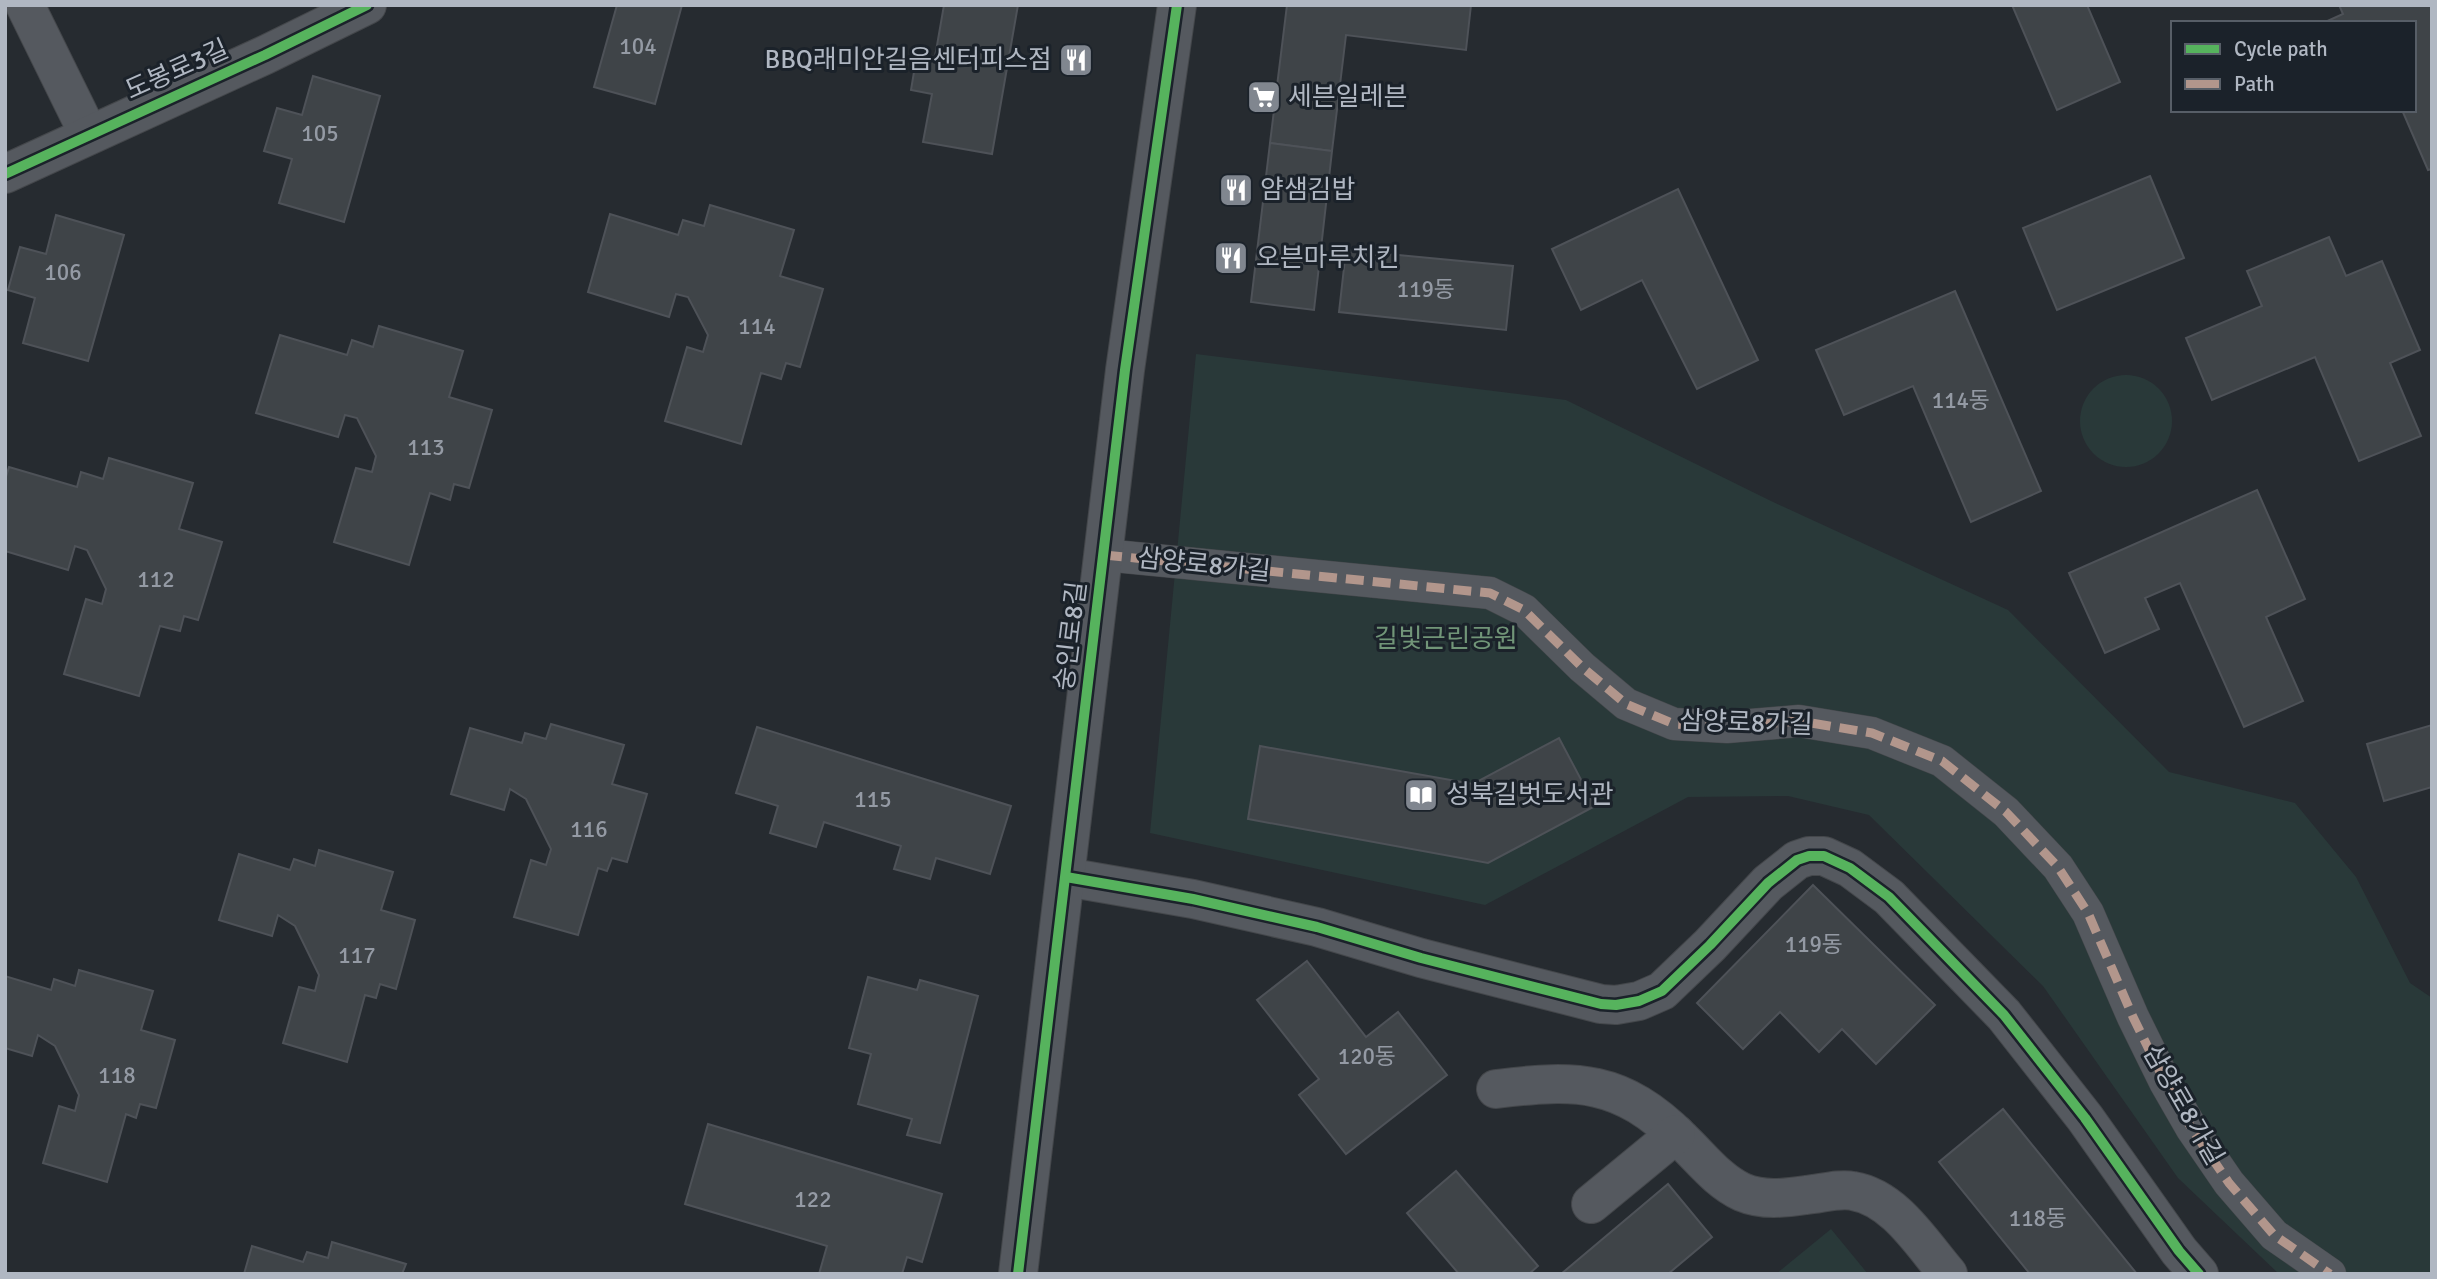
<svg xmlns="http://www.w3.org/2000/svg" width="2437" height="1279" font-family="Signika,'Noto Sans KR',sans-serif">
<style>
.green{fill:#293939}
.building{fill:#3f4448;stroke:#4e5258;stroke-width:2}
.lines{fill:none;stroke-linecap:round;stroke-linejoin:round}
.pedestrian-casing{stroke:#44474b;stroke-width:33}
.minor-casing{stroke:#44474b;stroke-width:40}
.pedestrian{stroke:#55595f;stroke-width:32}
.minor{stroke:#55595f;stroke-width:38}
.quiet{stroke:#b2968c;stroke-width:9;stroke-dasharray:18 9;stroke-linecap:butt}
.cycleway-casing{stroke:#1b222a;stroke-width:15}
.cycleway{stroke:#56b35d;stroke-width:10}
.labels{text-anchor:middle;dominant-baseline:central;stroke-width:6;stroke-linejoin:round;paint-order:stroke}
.number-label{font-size:23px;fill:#949aa4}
.poi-label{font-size:26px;fill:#b0b7c2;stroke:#1b222a;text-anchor:start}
.street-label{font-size:26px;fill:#b0b7c2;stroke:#1b222a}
.park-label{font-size:26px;fill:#719578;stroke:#1b222a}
</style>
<rect width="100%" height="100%" fill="#262b30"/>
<g class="green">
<path d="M 1196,354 L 1566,400 L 1771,501 L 2008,610 L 2169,772 L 2295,803 L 2356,877 L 2410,983 L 2432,998 L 2432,1274 L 2279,1274 L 2178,1178 L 2043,986 L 1869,815 L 1788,796 L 1688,797 L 1485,905 L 1150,833 Z"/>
<circle cx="2126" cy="421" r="46"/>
<path d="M 1831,1229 L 1868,1274 L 1776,1274 Z"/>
</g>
<g class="building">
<path d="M 617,5 L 682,5 L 655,104 L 594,87 Z"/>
<path d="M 944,5 L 1018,5 L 992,154 L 923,142 L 932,94 L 911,90 L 917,54 L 935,57 Z"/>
<path d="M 1287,5 L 1471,5 L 1466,50 L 1346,35 L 1332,151 L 1270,143 Z"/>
<path d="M 2012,5 L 2087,5 L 2120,82 L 2057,110 Z"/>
<path d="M 2339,5 L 2432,5 L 2432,169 L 2428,170 L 2402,110 L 2414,110 L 2414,23 L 2323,23 L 2343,14 Z"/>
<path d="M 313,76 L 380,96 L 344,222 L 279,203 L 292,159 L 264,151 L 277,108 L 302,115 Z"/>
<path d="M 1270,143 L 1332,151 L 1314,310 L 1251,302 Z"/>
<path d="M 2150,176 L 2184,258 L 2057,310 L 2023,228 Z"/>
<path d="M 1678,189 L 1758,360 L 1697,389 L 1642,280 L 1581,310 L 1552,249 Z"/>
<path d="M 710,205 L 794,230 L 780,276 L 823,289 L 800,367 L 786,363 L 781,379 L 761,373 L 741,444 L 665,421 L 687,347 L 703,352 L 708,335 L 688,297 L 676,294 L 669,317 L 588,292 L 610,214 L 678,235 L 683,220 L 704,226 Z"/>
<path d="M 56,215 L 124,235 L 88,361 L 23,343 L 35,298 L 8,290 L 20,247 L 46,254 Z"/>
<path d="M 2329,237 L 2346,276 L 2382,261 L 2420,350 L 2390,363 L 2421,436 L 2359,461 L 2315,357 L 2212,400 L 2186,338 L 2262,306 L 2247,271 Z"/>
<path d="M 1346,250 L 1513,266 L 1506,330 L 1339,312 Z"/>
<path d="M 1955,291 L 2041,491 L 1971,522 L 1913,386 L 1844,415 L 1816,350 Z"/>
<path d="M 379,326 L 463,351 L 449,397 L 492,410 L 469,488 L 454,484 L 450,500 L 430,493 L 409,565 L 334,542 L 356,468 L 372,472 L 376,456 L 357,418 L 345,415 L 338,437 L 256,413 L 280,335 L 347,355 L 352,340 L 373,347 Z"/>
<path d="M 109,458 L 193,483 L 179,529 L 222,542 L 198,620 L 184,616 L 180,631 L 160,626 L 139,696 L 64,674 L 86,599 L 102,604 L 106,589 L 87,550 L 75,546 L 68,570 L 5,551 L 5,480 L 9,467 L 77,487 L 81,472 L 103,479 Z"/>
<path d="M 2257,490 L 2305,599 L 2266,617 L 2303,701 L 2244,727 L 2180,583 L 2145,598 L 2159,629 L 2105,653 L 2069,573 Z"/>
<path d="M 551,724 L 624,745 L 612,784 L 647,794 L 627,862 L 612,858 L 607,871 L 598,868 L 578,935 L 514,917 L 531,860 L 546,865 L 551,849 L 526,799 L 510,789 L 504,810 L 451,794 L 470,728 L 522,743 L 525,733 L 546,739 Z"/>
<path d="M 2432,725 L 2432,787 L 2384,801 L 2367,744 Z"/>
<path d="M 757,727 L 1011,806 L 990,874 L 936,858 L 930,879 L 894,869 L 901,846 L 824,822 L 816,847 L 770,833 L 778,806 L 736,793 Z"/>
<path d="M 1559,738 L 1595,806 L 1488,863 L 1248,819 L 1260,746 L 1473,784 Z"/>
<path d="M 319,850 L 393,872 L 381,910 L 415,920 L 396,989 L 380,984 L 376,998 L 365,995 L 347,1062 L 283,1043 L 299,987 L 315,991 L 319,975 L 295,926 L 278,915 L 272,936 L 219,920 L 239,854 L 290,870 L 294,859 L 315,866 Z"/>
<path d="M 1813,885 L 1935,1005 L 1876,1064 L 1842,1029 L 1819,1052 L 1780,1012 L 1743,1049 L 1697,1003 Z"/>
<path d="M 1307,961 L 1366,1037 L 1398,1012 L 1447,1075 L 1346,1154 L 1299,1095 L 1319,1079 L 1257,1000 Z"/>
<path d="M 79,970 L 153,991 L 141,1030 L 175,1040 L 156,1108 L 140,1104 L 136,1118 L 126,1114 L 107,1182 L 43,1163 L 59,1106 L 75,1111 L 79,1095 L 55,1046 L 38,1035 L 32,1056 L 5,1048 L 5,976 L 51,990 L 54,979 L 75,986 Z"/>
<path d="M 868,977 L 917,990 L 920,980 L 978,996 L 940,1143 L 907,1135 L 912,1119 L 858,1104 L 871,1054 L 849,1048 Z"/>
<path d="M 2003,1109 L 2137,1274 L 2030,1274 L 1939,1162 Z"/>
<path d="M 708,1124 L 942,1194 L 922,1262 L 907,1257 L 902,1274 L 819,1274 L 827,1246 L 685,1204 Z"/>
<path d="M 1456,1171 L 1538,1266 L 1529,1274 L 1459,1274 L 1407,1213 Z"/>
<path d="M 1668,1184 L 1712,1237 L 1668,1274 L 1561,1274 Z"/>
<path d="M 332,1242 L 406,1264 L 402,1274 L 244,1274 L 252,1246 L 303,1262 L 307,1252 L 328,1258 Z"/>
</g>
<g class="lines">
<g class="pedestrian-casing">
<path id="pedestrian" d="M 1104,555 L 1490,593 L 1524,610 L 1582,667 L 1626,704 L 1674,724 L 1727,727 L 1799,721 L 1872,733 L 1942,761 L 2006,812 L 2058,867 L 2088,913 L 2133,1017 L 2165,1082 L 2192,1129 L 2229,1183 L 2274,1235 L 2330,1274"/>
</g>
<g class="minor-casing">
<g id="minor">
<path d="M 25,5 L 89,135"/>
<path d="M 5,174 L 265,55 L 367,5"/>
<path d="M 1066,877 L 1193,899 L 1317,927 L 1421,958 L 1601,1004 L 1616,1005 L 1639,1001 L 1662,991 L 1710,945 L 1768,883 L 1797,860 L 1809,856 L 1824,856 L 1850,868 L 1889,897 L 2004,1015 L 2085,1118 L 2179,1251 L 2199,1274"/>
<path d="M 1496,1089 C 1577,1079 1621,1079 1682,1140 C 1701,1158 1718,1181 1742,1192 C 1763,1201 1785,1198 1806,1195 C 1820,1194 1839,1188 1853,1191 C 1895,1198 1922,1244 1948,1274"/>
<path d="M 1591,1204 L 1676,1134"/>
<path d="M 1018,1274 L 1125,370 L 1177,5"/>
</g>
</g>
<use href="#pedestrian" class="pedestrian"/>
<use href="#minor" class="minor"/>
<path class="quiet" d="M 1104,555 L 1490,593 L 1524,610 L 1582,667 L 1626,704 L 1674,724 L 1727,727 L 1799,721 L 1872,733 L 1942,761 L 2006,812 L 2058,867 L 2088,913 L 2133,1017 L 2165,1082 L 2192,1129 L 2229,1183 L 2274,1235 L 2330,1274"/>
<g class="cycleway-casing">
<g id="cycleway">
<path d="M 5,174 L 265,55 L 367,5"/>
<path d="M 1066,877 L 1193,899 L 1317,927 L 1421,958 L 1601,1004 L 1616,1005 L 1639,1001 L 1662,991 L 1710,945 L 1768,883 L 1797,860 L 1809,856 L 1824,856 L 1850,868 L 1889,897 L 2004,1015 L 2085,1118 L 2179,1251 L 2199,1274"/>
<path d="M 1018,1274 L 1125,370 L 1177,5"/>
</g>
</g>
<use href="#cycleway" class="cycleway"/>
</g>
<defs>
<g id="restaurant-square" transform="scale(1.75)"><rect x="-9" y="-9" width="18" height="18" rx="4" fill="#80868f" stroke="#1b222a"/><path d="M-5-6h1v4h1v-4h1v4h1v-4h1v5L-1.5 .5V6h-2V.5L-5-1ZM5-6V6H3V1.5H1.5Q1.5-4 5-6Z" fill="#fff"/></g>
<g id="supermarket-square" transform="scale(1.75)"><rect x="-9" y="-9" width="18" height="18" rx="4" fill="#80868f" stroke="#1b222a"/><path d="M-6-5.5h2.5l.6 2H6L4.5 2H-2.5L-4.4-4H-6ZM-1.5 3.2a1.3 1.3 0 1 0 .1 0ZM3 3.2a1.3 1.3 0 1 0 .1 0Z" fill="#fff"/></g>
<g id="library-square" transform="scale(1.75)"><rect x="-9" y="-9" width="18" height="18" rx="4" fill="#80868f" stroke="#1b222a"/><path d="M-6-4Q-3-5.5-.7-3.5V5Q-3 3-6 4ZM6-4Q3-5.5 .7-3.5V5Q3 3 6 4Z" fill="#fff"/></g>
</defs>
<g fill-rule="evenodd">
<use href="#restaurant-square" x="1076" y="60"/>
<use href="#supermarket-square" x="1264" y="97"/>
<use href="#restaurant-square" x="1236" y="190"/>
<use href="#restaurant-square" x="1231" y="258"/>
<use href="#library-square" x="1421" y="795"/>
</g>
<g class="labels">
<g class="number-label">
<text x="638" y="46">104</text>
<text x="320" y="133">105</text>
<text x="63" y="272">106</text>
<text x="1426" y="289">119동</text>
<text x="757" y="326">114</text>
<text x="1961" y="400">114동</text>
<text x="426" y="447">113</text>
<text x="156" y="579">112</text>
<text x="873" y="799">115</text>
<text x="589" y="829">116</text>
<text x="1814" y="944">119동</text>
<text x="357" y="955">117</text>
<text x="1367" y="1056">120동</text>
<text x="117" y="1075">118</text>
<text x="813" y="1199">122</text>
<text x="2038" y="1218">118동</text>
</g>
<g class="poi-label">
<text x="1052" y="60" text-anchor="end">BBQ래미안길음센터피스점</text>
<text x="1288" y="97">세븐일레븐</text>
<text x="1260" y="190">얌샘김밥</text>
<text x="1256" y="258">오븐마루치킨</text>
<text x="1446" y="795">성북길벗도서관</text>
</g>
<g class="street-label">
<text transform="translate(177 70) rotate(-24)">도봉로3길</text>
<text transform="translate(1204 565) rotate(6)">삼양로8가길</text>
<text transform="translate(1071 636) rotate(-83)">숭인로8길</text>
<text transform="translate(1746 723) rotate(2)">삼양로8가길</text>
<text transform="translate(2183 1105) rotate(60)">삼양로8가길</text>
</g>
<g class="park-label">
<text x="1446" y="639">길빛근린공원</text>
</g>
</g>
<rect width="2437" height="1279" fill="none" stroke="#b0b7c2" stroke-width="14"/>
<rect x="2171" y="21" width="245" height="91" fill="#1b222a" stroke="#575e67" stroke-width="2"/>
<rect x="2185" y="44" width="35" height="10" fill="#56b35d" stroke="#575e67" stroke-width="2"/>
<text x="2234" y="56" font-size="21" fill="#b0b7c2">Cycle path</text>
<rect x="2185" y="79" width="35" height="10" fill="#b2968c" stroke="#575e67" stroke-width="2"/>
<text x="2234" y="91" font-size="21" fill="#b0b7c2">Path</text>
</svg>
